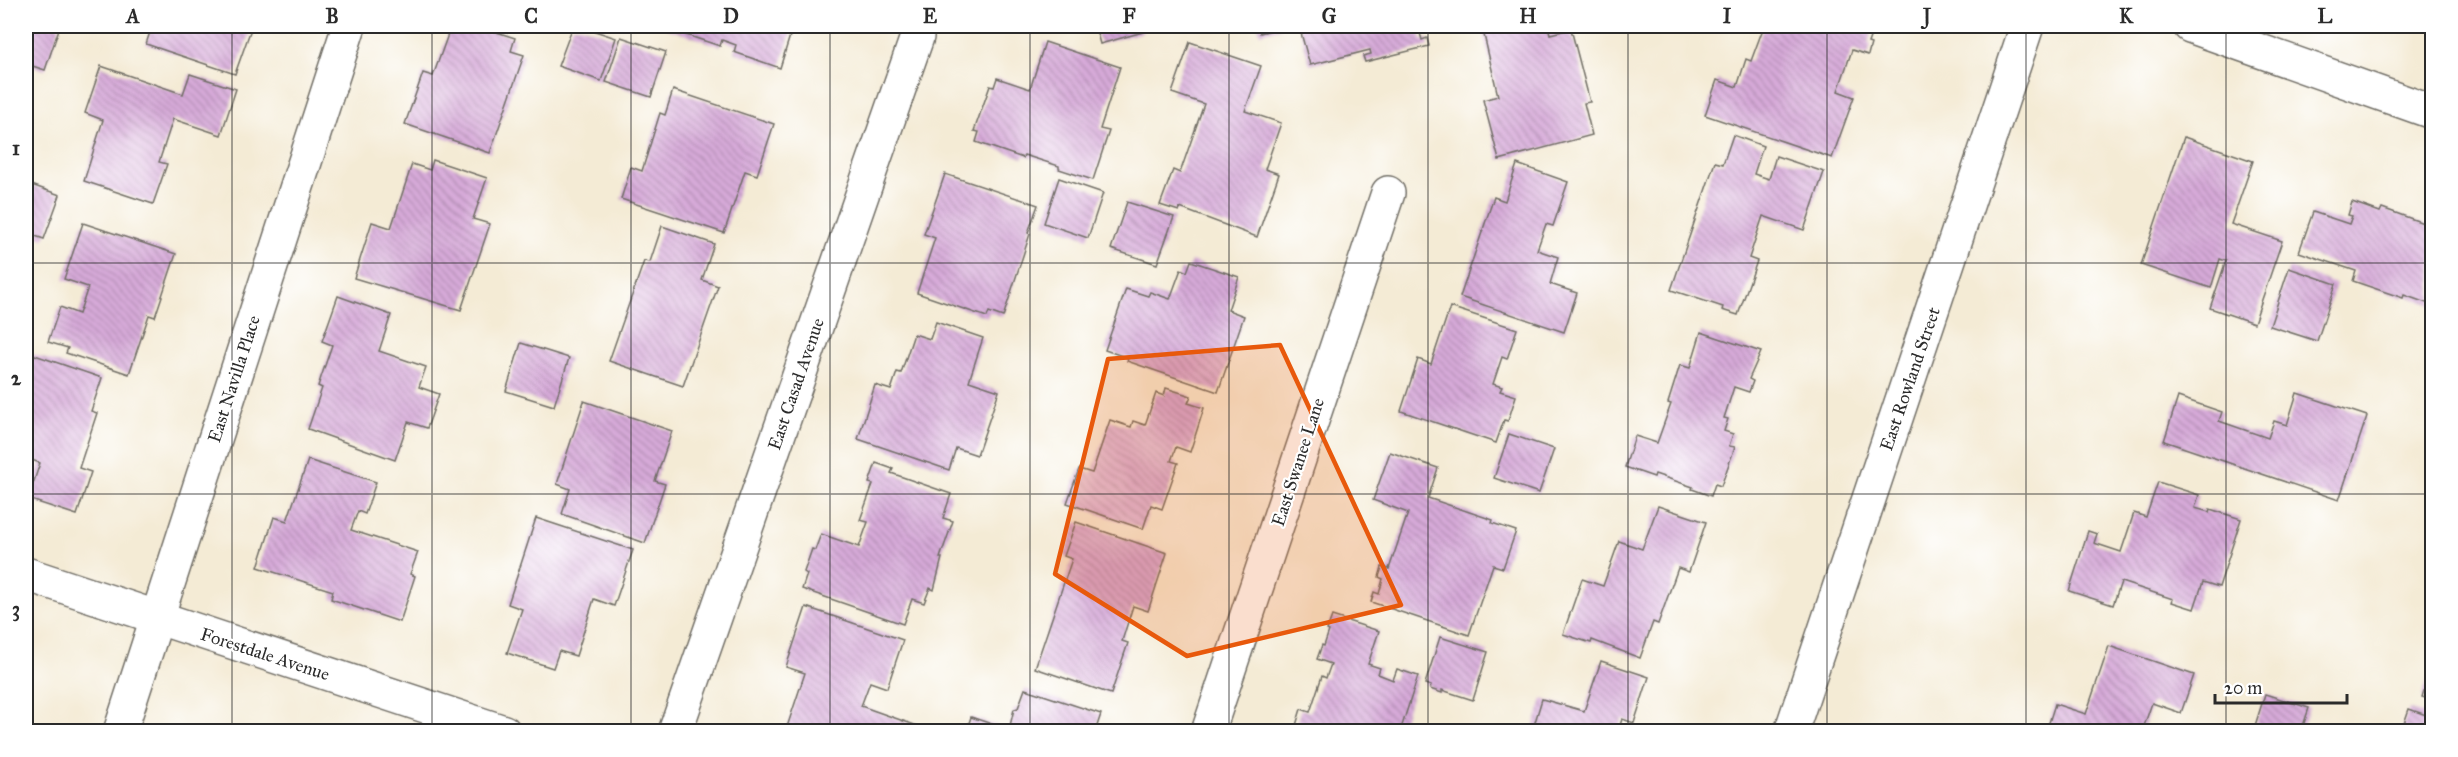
<svg xmlns="http://www.w3.org/2000/svg" width="2458" height="757" font-family="'IM FELL Great Primer',serif">
<style>
.building{fill:url(#building-back-hatch)}
.lines{fill:none;stroke-linecap:round;stroke-linejoin:round}
.minor-casing{stroke:#716e66;stroke-width:36}
.major-casing{stroke:#716e66;stroke-width:36}
.minor{stroke:#fff;stroke-width:33}
.major{stroke:#fff;stroke-width:33}
.marked{fill:#e8590c;fill-opacity:0.2;stroke:#e8590c;stroke-width:4.5;stroke-linejoin:round}
.grid{fill:none;stroke:#2b2b2b;stroke-width:1.5;stroke-opacity:0.55}
.labels{text-anchor:middle;dominant-baseline:central;stroke-width:4.5;stroke-linejoin:round;paint-order:stroke}
.street-label{font-size:18px;fill:#2b2b2b;stroke:#fff}
.neatline{fill:none;stroke:#2b2b2b;stroke-width:2}
.grid-label{font-size:20px;text-anchor:middle;font-weight:bold;fill:#2b2b2b}
</style>
<defs>
<pattern id="building-back-hatch" width="6" height="6" patternUnits="userSpaceOnUse" patternTransform="scale(1.5)"><rect width="6" height="6" fill="#d7aad9"/><path d="M-1 5l2 2M0 0l6 6M5-1l2 2" fill="none" stroke="#af8bb0"/></pattern>
</defs>
<rect width="100%" height="100%" fill="#fff"/>
<filter id="ink" filterUnits="userSpaceOnUse"><feTurbulence type="fractalNoise" baseFrequency=".0167" numOctaves="2"/><feDisplacementMap in="SourceGraphic" scale="12" xChannelSelector="R" yChannelSelector="G"/><feConvolveMatrix kernelMatrix="1 2 1 2 8 2 1 2 1" color-interpolation-filters="sRGB"/></filter>
<filter id="wash" filterUnits="userSpaceOnUse"><feTurbulence type="fractalNoise" baseFrequency=".008" numOctaves="4" result="noise"/><feDisplacementMap in="SourceGraphic" scale="24" xChannelSelector="R" yChannelSelector="G"/><feGaussianBlur stdDeviation="1.35" result="paint"/><feColorMatrix in="noise" values="0 0 0 0 0 0 0 0 0 0 0 0 0 0 0 0 0 1.4 0 .05"/><feComposite in="paint" operator="in"/></filter>
<g filter="url(#wash)">
<rect width="100%" height="100%" fill="#f4ebd5"/>
<g id="blocks">
<g class="building">
<path d="M 26,26 L 60,26 L 45,70 L 26,64 Z"/>
<path d="M 152,26 L 252,26 L 235,74 L 146,44 Z"/>
<path d="M 451,26 L 478,26 L 515,38 L 511,51 L 524,55 L 490,153 L 405,124 L 423,73 L 433,76 Z"/>
<path d="M 573,26 L 580,26 L 616,38 L 601,81 L 558,66 Z"/>
<path d="M 659,26 L 793,26 L 780,68 L 734,52 L 736,45 L 722,40 L 720,46 Z"/>
<path d="M 1095,26 L 1141,26 L 1143,32 L 1100,44 Z"/>
<path d="M 1258,26 L 1286,26 L 1260,33 Z"/>
<path d="M 1299,26 L 1418,26 L 1422,40 L 1427,38 L 1429,46 L 1365,62 L 1363,56 L 1371,54 L 1370,50 L 1310,65 Z"/>
<path d="M 1482,26 L 1548,26 L 1550,34 L 1571,29 L 1590,102 L 1584,103 L 1592,135 L 1499,160 L 1483,100 L 1498,96 Z"/>
<path d="M 1764,26 L 1805,27 L 1805,26 L 1874,26 L 1868,43 L 1871,44 L 1868,55 L 1852,50 L 1838,91 L 1854,97 L 1832,158 L 1705,115 L 1717,80 L 1737,87 L 1746,59 L 1751,61 Z"/>
<path d="M 621,37 L 666,52 L 651,97 L 606,82 Z"/>
<path d="M 1045,42 L 1120,67 L 1100,129 L 1109,131 L 1093,180 L 1059,169 L 1059,166 L 1024,155 L 1023,158 L 976,142 L 979,132 L 974,131 L 990,86 L 994,87 L 997,78 L 1030,89 Z"/>
<path d="M 1190,42 L 1261,66 L 1245,111 L 1281,123 L 1265,169 L 1279,174 L 1257,237 L 1180,208 L 1179,211 L 1160,205 L 1173,170 L 1180,173 L 1204,104 L 1172,93 Z"/>
<path d="M 101,66 L 183,94 L 190,74 L 236,89 L 221,135 L 173,119 L 159,162 L 167,164 L 153,204 L 84,181 L 103,120 L 85,113 Z"/>
<path d="M 673,90 L 774,124 L 757,175 L 745,171 L 724,233 L 621,199 L 631,167 L 642,171 L 660,113 L 665,115 Z"/>
<path d="M 1733,135 L 1763,146 L 1754,174 L 1769,179 L 1776,156 L 1824,172 L 1804,230 L 1763,216 L 1749,258 L 1757,261 L 1738,315 L 1722,310 L 1723,307 L 1671,290 L 1715,162 L 1723,164 Z"/>
<path d="M 2184,137 L 2253,161 L 2231,224 L 2282,241 L 2254,323 L 2210,308 L 2226,261 L 2220,259 L 2211,288 L 2141,265 Z"/>
<path d="M 433,160 L 487,178 L 473,219 L 490,224 L 461,310 L 354,278 L 372,222 L 391,228 L 412,164 L 430,170 Z"/>
<path d="M 1517,164 L 1568,182 L 1553,226 L 1546,224 L 1537,250 L 1558,257 L 1550,284 L 1577,293 L 1564,332 L 1460,297 L 1494,197 L 1505,201 Z"/>
<path d="M 945,174 L 1038,205 L 1028,233 L 1030,234 L 1003,317 L 989,312 L 987,317 L 917,293 L 935,238 L 924,234 Z"/>
<path d="M 1059,178 L 1103,193 L 1088,238 L 1044,223 Z"/>
<path d="M 26,183 L 60,195 L 44,239 L 26,233 Z"/>
<path d="M 1127,202 L 1174,217 L 1157,264 L 1111,249 Z"/>
<path d="M 2352,202 L 2380,212 L 2382,208 L 2426,224 L 2425,226 L 2432,229 L 2432,305 L 2404,295 L 2403,298 L 2353,281 L 2356,271 L 2299,252 L 2313,212 L 2349,224 L 2352,216 L 2348,215 Z"/>
<path d="M 83,223 L 176,254 L 155,317 L 149,315 L 129,374 L 66,353 L 68,348 L 48,342 L 60,307 L 79,314 L 88,287 L 64,279 Z"/>
<path d="M 662,226 L 714,244 L 702,280 L 718,286 L 683,386 L 609,361 L 644,261 L 650,262 Z"/>
<path d="M 1191,261 L 1239,277 L 1228,310 L 1244,316 L 1218,392 L 1127,361 L 1128,358 L 1105,350 L 1126,289 L 1148,296 L 1150,292 L 1170,299 L 1181,269 L 1187,272 Z"/>
<path d="M 2289,268 L 2336,284 L 2317,341 L 2270,326 Z"/>
<path d="M 338,296 L 391,315 L 379,351 L 426,367 L 419,387 L 439,394 L 427,428 L 408,422 L 395,460 L 308,429 L 322,388 L 318,386 L 332,345 L 322,341 Z"/>
<path d="M 1450,307 L 1517,329 L 1507,359 L 1502,357 L 1493,384 L 1502,387 L 1500,391 L 1516,396 L 1508,421 L 1504,420 L 1496,443 L 1401,411 L 1418,359 L 1431,364 Z"/>
<path d="M 936,322 L 983,338 L 969,381 L 999,391 L 977,455 L 956,448 L 949,470 L 858,439 L 875,385 L 891,390 L 897,372 L 901,373 L 914,334 L 930,339 Z"/>
<path d="M 1701,332 L 1761,352 L 1749,379 L 1753,381 L 1749,392 L 1734,387 L 1724,418 L 1728,419 L 1724,431 L 1733,434 L 1729,446 L 1735,447 L 1721,486 L 1715,484 L 1711,496 L 1692,489 L 1693,487 L 1655,474 L 1654,477 L 1625,467 L 1635,436 L 1657,443 L 1671,404 L 1668,403 L 1680,365 L 1690,368 Z"/>
<path d="M 521,343 L 569,358 L 554,406 L 506,391 Z"/>
<path d="M 26,352 L 102,378 L 91,411 L 97,413 L 79,468 L 91,472 L 77,515 L 28,499 L 40,463 L 26,458 Z"/>
<path d="M 1166,388 L 1191,396 L 1188,403 L 1204,408 L 1190,452 L 1176,447 L 1171,461 L 1178,463 L 1162,509 L 1151,505 L 1143,529 L 1067,503 L 1079,469 L 1092,473 L 1110,420 L 1131,427 L 1133,421 L 1145,425 L 1156,393 L 1164,396 Z"/>
<path d="M 2297,393 L 2367,416 L 2339,500 L 2164,441 L 2178,397 L 2222,412 L 2219,421 L 2268,438 L 2274,421 L 2287,425 Z"/>
<path d="M 584,401 L 672,431 L 655,481 L 665,484 L 645,543 L 562,514 L 570,489 L 557,484 Z"/>
<path d="M 1509,434 L 1554,449 L 1539,493 L 1494,478 Z"/>
<path d="M 1390,452 L 1438,468 L 1428,498 L 1493,520 L 1492,523 L 1516,531 L 1503,568 L 1493,565 L 1469,635 L 1371,602 L 1374,592 L 1379,594 L 1383,579 L 1379,577 L 1382,567 L 1389,569 L 1408,513 L 1373,500 Z"/>
<path d="M 308,460 L 376,482 L 365,514 L 358,511 L 351,530 L 418,552 L 410,574 L 415,576 L 400,622 L 331,599 L 333,591 L 258,567 L 274,517 L 287,521 Z"/>
<path d="M 876,463 L 893,469 L 891,473 L 951,494 L 943,518 L 953,521 L 940,558 L 942,558 L 934,590 L 930,588 L 924,603 L 912,599 L 903,624 L 802,589 L 807,574 L 804,572 L 812,549 L 815,550 L 821,534 L 859,547 L 868,522 L 860,520 L 873,484 L 869,483 Z"/>
<path d="M 2158,482 L 2199,495 L 2195,508 L 2209,512 L 2210,509 L 2241,519 L 2219,587 L 2203,582 L 2194,609 L 2172,602 L 2173,599 L 2121,582 L 2113,605 L 2069,591 L 2088,531 L 2097,534 L 2094,543 L 2121,552 L 2134,513 L 2146,517 Z"/>
<path d="M 1658,506 L 1706,522 L 1689,572 L 1678,568 L 1658,624 L 1653,622 L 1640,658 L 1592,640 L 1591,643 L 1563,634 L 1582,579 L 1603,586 L 1619,541 L 1642,549 Z"/>
<path d="M 536,518 L 633,550 L 614,606 L 594,599 L 576,656 L 559,651 L 553,668 L 507,653 L 522,609 L 508,604 Z"/>
<path d="M 1076,522 L 1167,553 L 1148,611 L 1133,606 L 1122,641 L 1128,643 L 1111,694 L 1035,668 L 1072,559 L 1064,556 Z"/>
<path d="M 806,607 L 903,640 L 887,688 L 870,682 L 861,706 L 926,729 L 925,732 L 801,732 L 787,727 L 805,673 L 786,667 Z"/>
<path d="M 1332,616 L 1379,631 L 1368,664 L 1380,668 L 1378,674 L 1393,680 L 1397,669 L 1418,676 L 1400,732 L 1294,732 L 1301,709 L 1310,712 L 1322,676 L 1326,678 L 1331,664 L 1317,659 L 1322,645 L 1324,646 L 1329,631 L 1327,630 Z"/>
<path d="M 1440,637 L 1488,652 L 1473,700 L 1442,690 L 1442,693 L 1430,689 L 1431,686 L 1425,684 Z"/>
<path d="M 2109,646 L 2194,675 L 2181,713 L 2152,703 L 2142,732 L 2046,732 L 2055,704 L 2086,714 Z"/>
<path d="M 1601,661 L 1649,677 L 1634,723 L 1622,719 L 1618,732 L 1532,732 L 1542,699 L 1584,711 Z"/>
<path d="M 2432,667 L 2432,700 L 2422,697 Z"/>
<path d="M 1025,689 L 1101,714 L 1095,732 L 966,732 L 971,717 L 1009,730 L 1014,709 L 1018,708 Z"/>
<path d="M 2265,694 L 2309,708 L 2301,732 L 2253,732 Z"/>
<path d="M 2409,709 L 2432,717 L 2432,732 L 2401,732 Z"/>
</g>
</g>
</g>
<g filter="url(#ink)">
<use href="#blocks" fill-opacity="0" stroke="#716e66" stroke-width="1.5"/>
<g class="lines">
<g class="minor-casing">
<g id="minor">
<path d="M 2190,26 L 2432,112"/>
<path d="M 26,574 L 504,732"/>
<path d="M 120,732 L 349,26"/>
<path d="M 675,732 L 917,37"/>
<path d="M 1208,732 L 1388,193"/>
</g>
</g>
<g class="major-casing">
<path id="major" d="M 1791,732 L 2027,26"/>
</g>
<use href="#minor" class="minor"/>
<use href="#major" class="major"/>
</g>
</g>
<path class="marked" d="M 1280,345 L 1401,605 L 1187,656 L 1055,574 L 1108,359 Z"/>
<path class="grid" d="M 232,26 L 232,732M 432,26 L 432,732M 631,26 L 631,732M 830,26 L 830,732M 1030,26 L 1030,732M 1229,26 L 1229,732M 1428,26 L 1428,732M 1628,26 L 1628,732M 1827,26 L 1827,732M 2026,26 L 2026,732M 2226,26 L 2226,732M 26,263 L 2432,263M 26,494 L 2432,494"/>
<g class="labels">
<g class="street-label">
<text transform="translate(234 379) rotate(-72)">East Navilla Place</text>
<text transform="translate(1910 379) rotate(-71)">East Rowland Street</text>
<text transform="translate(796 384) rotate(-71)">East Casad Avenue</text>
<text transform="translate(1298 462) rotate(-72)">East Swanee Lane</text>
<text transform="translate(265 654) rotate(18)">Forestdale Avenue</text>
</g>
</g>
<rect width="2458" height="757" fill="none" stroke="#fff" stroke-width="66"/>
<path d="M2215 694v9h132v-9" fill="none" stroke="#2b2b2b" stroke-width="3"/>
<text x="2224" y="694" font-size="18" fill="#2b2b2b" stroke="#ffffff" stroke-width="4.5" paint-order="stroke">20 m</text>
<rect x="33" y="33" width="2392" height="691" class="neatline"/>
<g class="grid-label">
<text x="133" y="23">A</text>
<text x="332" y="23">B</text>
<text x="531" y="23">C</text>
<text x="731" y="23">D</text>
<text x="930" y="23">E</text>
<text x="1129" y="23">F</text>
<text x="1329" y="23">G</text>
<text x="1528" y="23">H</text>
<text x="1727" y="23">I</text>
<text x="1927" y="23">J</text>
<text x="2126" y="23">K</text>
<text x="2325" y="23">L</text>
<text x="16" y="155">1</text>
<text x="16" y="385">2</text>
<text x="16" y="616">3</text>
</g>
</svg>
